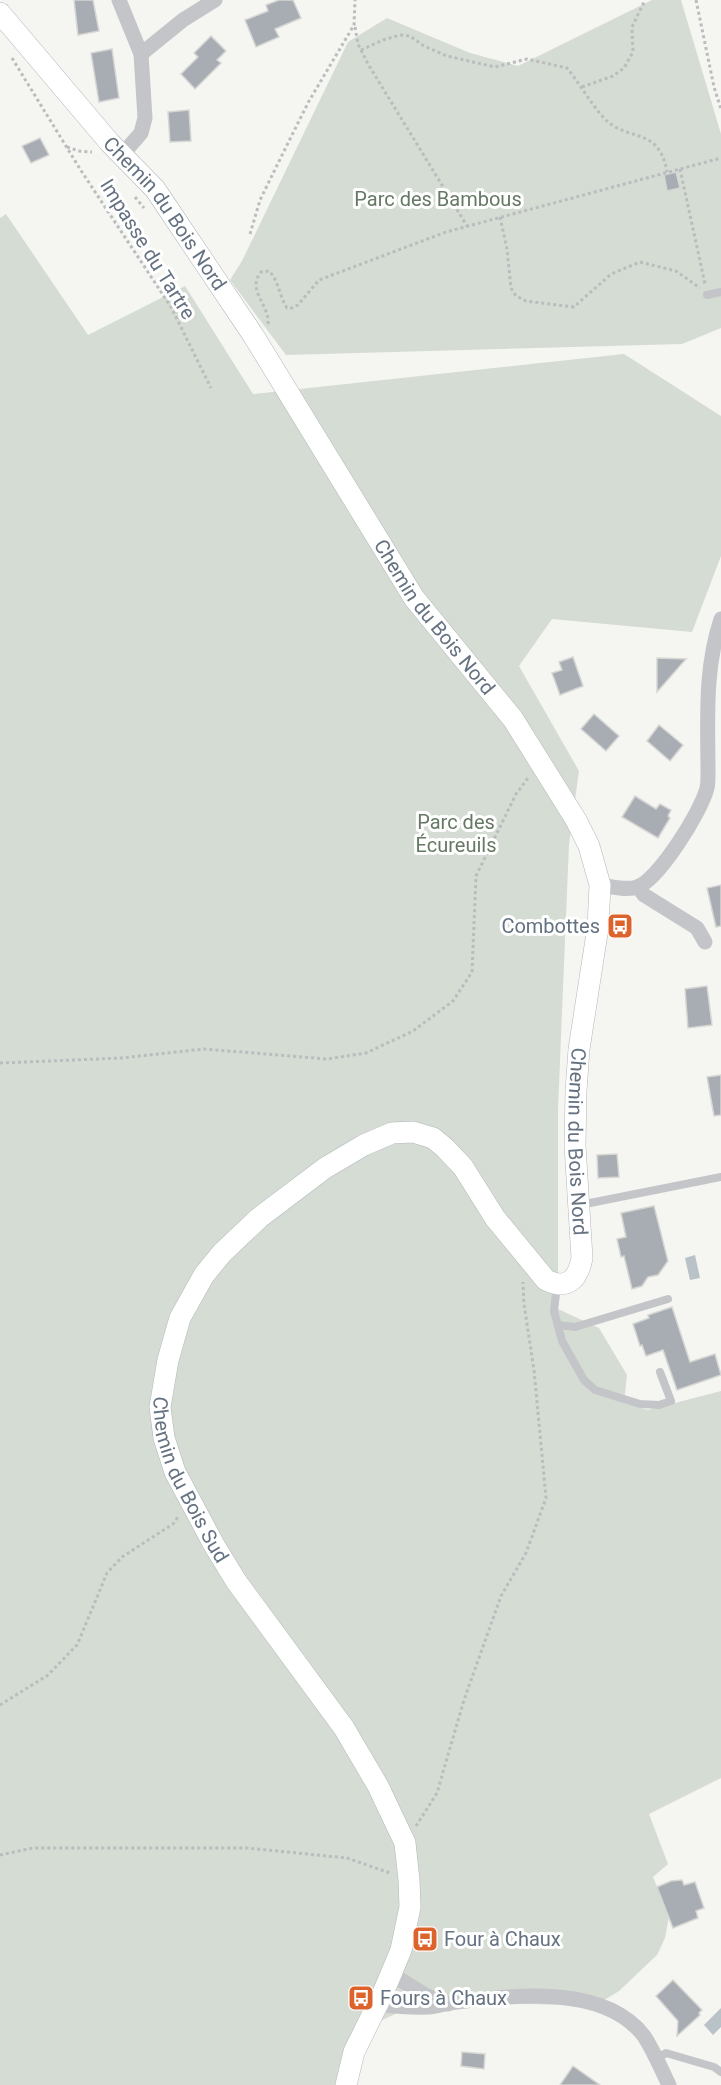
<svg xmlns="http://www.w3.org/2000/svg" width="721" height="2085" font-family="Roboto,sans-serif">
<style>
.green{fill:#d5dcd3}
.water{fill:#b8c2c7}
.building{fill:#a7adb3;stroke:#d6d6d4;stroke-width:1.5}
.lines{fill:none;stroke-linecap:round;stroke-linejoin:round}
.secondary-casing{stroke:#b3b7bb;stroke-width:22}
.path{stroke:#babcbe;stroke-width:3;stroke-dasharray:3 3;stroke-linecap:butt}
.lane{stroke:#c3c5c9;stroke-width:8}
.street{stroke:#c3c5c9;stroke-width:15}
.secondary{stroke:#fff;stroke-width:21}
.labels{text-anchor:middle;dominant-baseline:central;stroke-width:6;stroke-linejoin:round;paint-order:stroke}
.park-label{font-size:20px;fill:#667964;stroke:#fff}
.street-label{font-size:20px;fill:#657281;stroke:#fff}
.poi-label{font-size:20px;fill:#657281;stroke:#fff;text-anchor:start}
</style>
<rect width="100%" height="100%" fill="#f5f5f1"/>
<g class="green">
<path d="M 652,0 L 681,0 L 721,134 L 721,328 L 682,344 L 286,355 L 230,280 L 242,261 L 348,42 L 387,18 L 470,53 L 518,66 Z"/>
<path d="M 6,214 L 88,335 L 185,286 L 253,394 L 624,354 L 721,416 L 721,556 L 692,632 L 552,619 L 519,666 L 579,771 L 569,844 L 558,1109 L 558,1309 L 599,1328 L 627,1375 L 624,1403 L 648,1410 L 721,1391 L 721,1778 L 649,1814 L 668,1864 L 653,1877 L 669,1916 L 665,1938 L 657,1955 L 619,1991 L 606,1999 L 567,2005 L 494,2003 L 404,2010 L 380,2021 L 370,2038 L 353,2085 L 0,2085 L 0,218 Z"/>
</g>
<g class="water">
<path d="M 695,1255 L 700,1278 L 690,1280 L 685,1258 Z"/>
<path d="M 721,2008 L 721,2027 L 713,2035 L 704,2025 Z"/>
</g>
<g class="building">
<path d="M 74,0 L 93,0 L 99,31 L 78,35 Z"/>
<path d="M 279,0 L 293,0 L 301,18 L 275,29 L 279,37 L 256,47 L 245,20 L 268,11 L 266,5 Z"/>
<path d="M 211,36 L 226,51 L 217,60 L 221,63 L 195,89 L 181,74 L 198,57 L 194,53 Z"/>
<path d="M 112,49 L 119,98 L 99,102 L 91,53 Z"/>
<path d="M 189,110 L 191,141 L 170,142 L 168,112 Z"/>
<path d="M 40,138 L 49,155 L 31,163 L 22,146 Z"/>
<path d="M 676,172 L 680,188 L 667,191 L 664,175 Z"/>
<path d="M 573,657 L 583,686 L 560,695 L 552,673 L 562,670 L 559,662 Z"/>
<path d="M 657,658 L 686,659 L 657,692 Z"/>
<path d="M 594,714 L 619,736 L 606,751 L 581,729 Z"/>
<path d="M 659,725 L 683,745 L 670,761 L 647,741 Z"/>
<path d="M 635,796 L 656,809 L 660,804 L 671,810 L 668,816 L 670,818 L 658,838 L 622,817 Z"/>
<path d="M 721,885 L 721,926 L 716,927 L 707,888 Z"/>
<path d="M 707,986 L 712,1025 L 688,1028 L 685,989 Z"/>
<path d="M 721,1075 L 721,1115 L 714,1116 L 707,1077 Z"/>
<path d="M 617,1154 L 619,1177 L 598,1178 L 597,1155 Z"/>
<path d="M 654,1206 L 668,1261 L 658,1275 L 648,1277 L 642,1286 L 632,1289 L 624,1256 L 621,1257 L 617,1239 L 626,1237 L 621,1213 Z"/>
<path d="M 672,1307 L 690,1362 L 715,1354 L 721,1375 L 677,1390 L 663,1350 L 646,1356 L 642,1345 L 640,1346 L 633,1324 L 649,1318 L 648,1315 Z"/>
<path d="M 682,1880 L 684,1885 L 695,1882 L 704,1908 L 696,1911 L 698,1918 L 673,1928 L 657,1887 L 671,1881 Z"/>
<path d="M 673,1980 L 702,2010 L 699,2013 L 700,2015 L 677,2036 L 678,2021 L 656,1996 Z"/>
<path d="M 462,2052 L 485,2054 L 484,2069 L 461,2066 Z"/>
<path d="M 573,2066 L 600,2085 L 560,2085 Z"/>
</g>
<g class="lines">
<g class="secondary-casing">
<g id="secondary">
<path id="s1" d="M 0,13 L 110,143 L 155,189 L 253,335 L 414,598 L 513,719 L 576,820 L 589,846 L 600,885 L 598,927 L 579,1049 L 576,1091 L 575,1146 L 582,1258 C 578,1280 567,1290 546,1280 L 495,1218 L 463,1167 L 445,1148 L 433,1138 L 413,1132 L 392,1133 L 364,1145 L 325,1168 L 259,1218 L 222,1253 L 204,1275 L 180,1318 L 168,1360 L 160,1407 L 164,1438 L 175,1472 L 214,1545 L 236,1581 L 344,1728 L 378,1786 L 405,1843 L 409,1880 L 410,1907 L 401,1950 L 383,1993 L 354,2052 L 346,2085"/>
</g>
</g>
<g class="path">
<path d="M 696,0 L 714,87 L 721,109"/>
<path d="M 355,27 L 358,44 L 368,64 L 467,226"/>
<path d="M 361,50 L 383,40 L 400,35 L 410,36 L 424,46 L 447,56 L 495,67 L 527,59 L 567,68 C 580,84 591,104 604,118 C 627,143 659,125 667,172"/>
<path d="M 12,58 L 80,169 L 171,307 L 211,388"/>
<path d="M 582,87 L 613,76 L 624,68 L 633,52 L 632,27 L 645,0"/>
<path d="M 67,147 L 79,151 L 92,152"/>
<path d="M 680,169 L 705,284"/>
<path d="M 135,197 L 144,208"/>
<path d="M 500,217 L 507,249 L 511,288 L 516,296 L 526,301 L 574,307 L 611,274 L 640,262 L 676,271 L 700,288"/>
<path d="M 250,234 L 260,200 L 288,143 L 309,101 L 354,25 L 355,0"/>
<path d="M 268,324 C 270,305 246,290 261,272 L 269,271 C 279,281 279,296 287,308 L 292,308 L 298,305 L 319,280 L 446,232 L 721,158"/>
<path d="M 0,1063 L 121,1058 L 204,1049 L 327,1059 L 366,1053 L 413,1031 L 453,1001 L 472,972 L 476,876 L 516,794 L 528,778"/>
<path d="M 0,1705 L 48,1675 L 77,1645 L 107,1573 L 122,1557 L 173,1524 L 178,1517"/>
<path d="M 416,1826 L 437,1793 L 464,1700 L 501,1596 L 526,1553 L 546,1498 L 534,1370 L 524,1304 L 523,1282"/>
<path d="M 0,1855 L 33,1848 L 247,1848 L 347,1858 L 390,1873"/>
</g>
<g class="lane">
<path d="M 707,295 L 721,292"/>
<path d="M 580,1205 L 721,1177"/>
<path d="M 557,1285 L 554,1311 L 562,1341 L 584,1380 L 595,1390 L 640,1404 L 659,1405 L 671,1401 L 660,1372"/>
<path d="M 558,1325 L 575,1327 L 668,1299"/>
<path d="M 656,2059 L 666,2053 L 714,2067 L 721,2072"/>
</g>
<g class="street">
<path d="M 119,0 L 141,54 L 145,118 L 141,133 L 121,156"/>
<path d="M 141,54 L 183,20 L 215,0"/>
<path d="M 600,885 C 611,886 626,891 637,887 C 658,881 702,810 707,788 C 708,784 708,778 708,774 C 708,721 704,670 721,619"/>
<path d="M 638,887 L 644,895 L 697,928 L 705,942"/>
<path d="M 391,1974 L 425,1995 L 448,2004"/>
<path d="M 377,2004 C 394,2006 411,2008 427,2007 C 435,2007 442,2004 450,2003 C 508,1996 603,1982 644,2036 C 654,2051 661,2069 669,2085"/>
</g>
<use href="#secondary" class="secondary"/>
</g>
<defs>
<g id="bus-square" transform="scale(1.35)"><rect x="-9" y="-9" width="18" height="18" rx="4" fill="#dc632b" stroke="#fff"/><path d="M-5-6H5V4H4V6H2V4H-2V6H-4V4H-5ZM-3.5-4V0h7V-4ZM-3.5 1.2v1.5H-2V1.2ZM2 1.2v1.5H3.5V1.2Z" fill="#fff"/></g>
</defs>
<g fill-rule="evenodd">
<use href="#bus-square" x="620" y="926"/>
<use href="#bus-square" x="425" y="1939"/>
<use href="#bus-square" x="361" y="1998"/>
</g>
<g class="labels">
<g class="park-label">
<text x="438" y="199">Parc des Bambous</text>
<text x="456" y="822">Parc des<tspan x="456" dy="23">Écureuils</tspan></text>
</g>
<g class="street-label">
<text stroke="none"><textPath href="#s1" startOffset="260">Chemin du Bois Nord</textPath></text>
<text transform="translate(148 249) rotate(58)">Impasse du Tartre</text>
<text stroke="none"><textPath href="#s1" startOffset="746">Chemin du Bois Nord</textPath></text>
<text stroke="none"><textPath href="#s1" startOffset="1322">Chemin du Bois Nord</textPath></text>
<text stroke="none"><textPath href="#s1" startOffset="2172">Chemin du Bois Sud</textPath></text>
</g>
<g class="poi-label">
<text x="600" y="926" text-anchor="end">Combottes</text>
<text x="444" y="1939">Four à Chaux</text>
<text x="380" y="1998">Fours à Chaux</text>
</g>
</g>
</svg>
